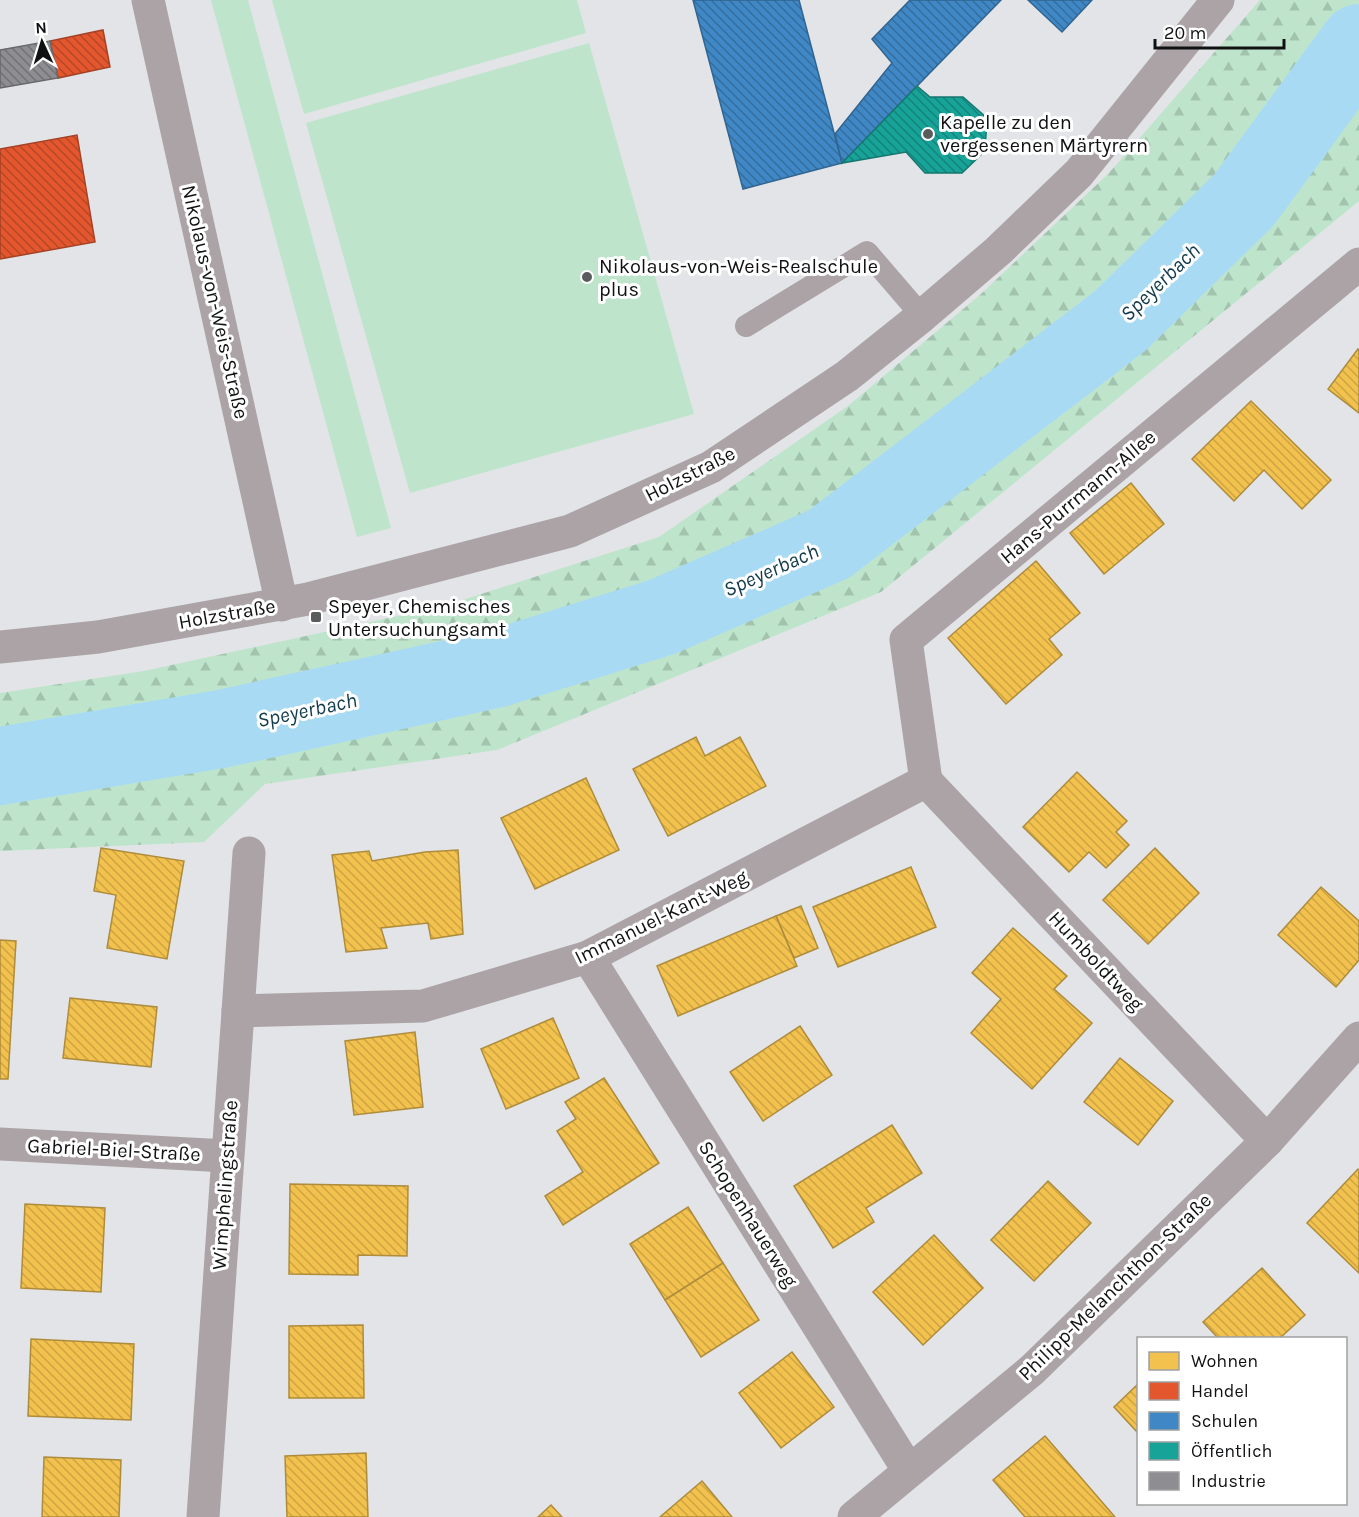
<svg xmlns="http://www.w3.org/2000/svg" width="1359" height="1517" font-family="Karla,sans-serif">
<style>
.forest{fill:url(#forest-firs)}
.pitch{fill:#bee5cb}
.homes{fill:url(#homes-back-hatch);stroke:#ae8c3c;stroke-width:1.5}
.shops{fill:url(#shops-back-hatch);stroke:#a44226;stroke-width:1.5}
.schools{fill:url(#schools-back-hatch);stroke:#316490;stroke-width:1.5}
.public{fill:url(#public-back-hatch);stroke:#157770;stroke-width:1.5}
.industry{fill:url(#industry-back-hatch);stroke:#68686c;stroke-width:1.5}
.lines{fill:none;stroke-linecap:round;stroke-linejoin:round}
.river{stroke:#a9daf4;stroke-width:78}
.lane{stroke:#aca3a6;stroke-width:22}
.street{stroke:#aca3a6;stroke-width:33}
.poi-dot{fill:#5a5b5d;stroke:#fff;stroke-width:2}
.labels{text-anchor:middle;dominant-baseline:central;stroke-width:6;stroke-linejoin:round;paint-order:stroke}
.poi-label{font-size:20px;fill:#101113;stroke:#fff;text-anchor:start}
.street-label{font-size:20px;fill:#101113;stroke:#fff}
.water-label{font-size:21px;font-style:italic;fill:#113a4c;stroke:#fff}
</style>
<defs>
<pattern id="forest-firs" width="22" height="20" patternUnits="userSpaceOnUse" patternTransform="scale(1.5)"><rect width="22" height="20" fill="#bee5cb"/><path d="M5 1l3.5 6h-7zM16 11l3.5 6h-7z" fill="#a2c3ad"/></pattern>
<pattern id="homes-back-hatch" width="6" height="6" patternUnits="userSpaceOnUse" patternTransform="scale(1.5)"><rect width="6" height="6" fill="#f2c14e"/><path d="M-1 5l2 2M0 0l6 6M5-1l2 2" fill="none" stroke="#cea543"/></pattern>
<pattern id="shops-back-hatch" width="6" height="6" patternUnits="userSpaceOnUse" patternTransform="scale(1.5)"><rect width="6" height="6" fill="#e4572e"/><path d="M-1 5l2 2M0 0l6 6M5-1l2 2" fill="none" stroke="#b74726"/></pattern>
<pattern id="schools-back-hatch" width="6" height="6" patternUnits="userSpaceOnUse" patternTransform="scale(1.5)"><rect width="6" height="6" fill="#3f88c5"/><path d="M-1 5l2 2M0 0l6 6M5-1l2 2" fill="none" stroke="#336e9f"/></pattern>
<pattern id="public-back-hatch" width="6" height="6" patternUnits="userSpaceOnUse" patternTransform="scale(1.5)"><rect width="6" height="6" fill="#17a398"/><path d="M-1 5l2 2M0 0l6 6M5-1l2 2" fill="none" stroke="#13837b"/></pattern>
<pattern id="industry-back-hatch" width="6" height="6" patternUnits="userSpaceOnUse" patternTransform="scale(1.5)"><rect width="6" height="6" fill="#8d8d92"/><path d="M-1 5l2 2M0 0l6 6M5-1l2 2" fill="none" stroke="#727276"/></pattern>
</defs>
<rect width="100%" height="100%" fill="#e2e4e7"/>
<path class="forest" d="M 1260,0 L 1359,0 L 1359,201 L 881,592 L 497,750 L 265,784 L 204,842 L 0,851 L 0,693 L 144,671 L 444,606 L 659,537 L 848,406 L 981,294 L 1109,173 Z"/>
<g class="pitch">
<path d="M 211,0 L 248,0 L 391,528 L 357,537 Z"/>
<path d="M 272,0 L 577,0 L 586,33 L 304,114 Z"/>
<path d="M 589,43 L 694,414 L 410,493 L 306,123 Z"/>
</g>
<g class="homes">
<path d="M 1358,349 L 1359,350 L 1359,413 L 1328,389 Z"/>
<path d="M 1251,401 L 1331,480 L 1302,509 L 1264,470 L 1234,501 L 1192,459 Z"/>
<path d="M 1131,483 L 1164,524 L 1104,574 L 1070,533 Z"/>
<path d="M 1036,561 L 1080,613 L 1049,639 L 1062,655 L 1006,704 L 948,638 Z"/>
<path d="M 696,737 L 705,756 L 740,737 L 766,786 L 668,836 L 633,769 Z"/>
<path d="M 1077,772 L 1127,821 L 1116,832 L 1129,845 L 1106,868 L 1089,852 L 1069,872 L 1023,827 Z"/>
<path d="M 586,778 L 619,850 L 535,889 L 501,818 Z"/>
<path d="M 101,848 L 184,861 L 167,959 L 107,948 L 116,895 L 94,891 Z"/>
<path d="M 1155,848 L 1199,893 L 1148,944 L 1103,900 Z"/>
<path d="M 458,850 L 463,934 L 431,939 L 428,923 L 381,928 L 387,948 L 346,952 L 332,855 L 369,851 L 372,861 L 425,852 Z"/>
<path d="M 911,867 L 936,927 L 838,967 L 813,907 Z"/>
<path d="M 1321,887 L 1359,921 L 1359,960 L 1336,987 L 1278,935 Z"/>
<path d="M 801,906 L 818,948 L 794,958 L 776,916 Z"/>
<path d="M 776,916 L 797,966 L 678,1016 L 657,966 Z"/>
<path d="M 1013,928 L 1067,976 L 1054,989 L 1092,1023 L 1032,1089 L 971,1033 L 1001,999 L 972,973 Z"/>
<path d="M 0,940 L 16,941 L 8,1079 L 0,1079 Z"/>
<path d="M 70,998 L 157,1007 L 151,1067 L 63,1058 Z"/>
<path d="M 553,1018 L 579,1078 L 506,1109 L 481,1049 Z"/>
<path d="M 800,1026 L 832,1075 L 763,1121 L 730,1072 Z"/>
<path d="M 415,1032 L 423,1107 L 354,1115 L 345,1041 Z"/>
<path d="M 1120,1058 L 1173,1101 L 1138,1145 L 1084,1102 Z"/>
<path d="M 604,1078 L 659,1163 L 563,1225 L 545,1196 L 583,1172 L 557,1131 L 576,1119 L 565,1102 Z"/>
<path d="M 892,1125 L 922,1173 L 866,1208 L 874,1222 L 833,1248 L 794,1186 Z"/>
<path d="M 1358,1169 L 1359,1170 L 1359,1273 L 1307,1223 Z"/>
<path d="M 1048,1181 L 1091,1223 L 1034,1281 L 991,1240 Z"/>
<path d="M 290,1184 L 408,1186 L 407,1256 L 358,1255 L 358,1275 L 289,1274 Z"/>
<path d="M 25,1204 L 105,1208 L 101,1292 L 21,1288 Z"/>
<path d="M 688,1207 L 723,1263 L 665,1300 L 630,1244 Z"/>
<path d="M 934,1235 L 983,1288 L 923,1345 L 873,1292 Z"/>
<path d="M 723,1263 L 759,1320 L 701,1357 L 665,1300 Z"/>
<path d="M 1262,1268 L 1305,1315 L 1280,1338 L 1218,1338 L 1203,1322 Z"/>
<path d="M 363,1325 L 364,1398 L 289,1398 L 289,1326 Z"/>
<path d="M 31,1339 L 134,1344 L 131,1420 L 28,1416 Z"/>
<path d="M 792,1352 L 834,1407 L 781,1448 L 739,1393 Z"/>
<path d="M 1138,1384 L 1138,1433 L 1114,1407 Z"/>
<path d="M 1045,1436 L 1115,1517 L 1025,1517 L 993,1480 Z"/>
<path d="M 366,1453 L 368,1517 L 287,1517 L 285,1456 Z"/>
<path d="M 44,1457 L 121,1460 L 119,1517 L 42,1517 Z"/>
<path d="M 702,1481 L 732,1517 L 660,1517 Z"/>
<path d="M 551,1505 L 562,1517 L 538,1517 Z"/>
</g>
<g class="shops">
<path d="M 103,30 L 110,67 L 58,78 L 50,41 Z"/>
<path d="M 77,135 L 95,242 L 0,259 L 0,149 Z"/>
</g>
<g class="schools">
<path d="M 693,0 L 799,0 L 842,163 L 743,189 Z"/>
<path d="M 910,0 L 1001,0 L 842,163 L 835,134 L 892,63 L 872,39 Z"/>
<path d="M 1028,0 L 1092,0 L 1062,32 Z"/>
</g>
<path class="public" d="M 917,86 L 930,97 L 963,97 L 987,118 L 985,151 L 962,173 L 925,173 L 906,152 L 842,163 Z"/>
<path class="industry" d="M 50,41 L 58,78 L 0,88 L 0,50 Z"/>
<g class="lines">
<path class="river" d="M 0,766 L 221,729 L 495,669 L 662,617 L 829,544 L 1120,321 L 1244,200 L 1359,43"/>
<path class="lane" d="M 746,326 L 867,252 L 922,316"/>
<g class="street">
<path d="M 148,0 L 282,605"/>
<path d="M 0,647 L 98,637 L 308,599 L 570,531 L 711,467 L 847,376 L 922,316 L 998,251 L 1079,173 L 1218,0"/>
<path d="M 926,781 L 906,640 L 1359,264"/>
<path d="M 926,781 L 1267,1141"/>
<path d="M 588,957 L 909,1471"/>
<path d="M 238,1011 L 423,1006 L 588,957 L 926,781"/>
<path d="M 0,1144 L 227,1156"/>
<path d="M 203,1517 L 249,853"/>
<path d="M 854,1517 L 1032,1370 L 1267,1141 L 1359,1038"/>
</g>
</g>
<g class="poi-dot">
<circle cx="928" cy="134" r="6"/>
<circle cx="587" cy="277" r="6"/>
<rect x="310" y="611" width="12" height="12" rx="3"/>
</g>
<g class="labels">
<g class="poi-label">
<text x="940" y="122">Kapelle zu den<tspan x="940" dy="23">vergessenen Märtyrern</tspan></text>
<text x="599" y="266">Nikolaus-von-Weis-Realschule<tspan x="599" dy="23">plus</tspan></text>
<text x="328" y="606">Speyer, Chemisches<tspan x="328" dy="23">Untersuchungsamt</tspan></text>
</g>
<g class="street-label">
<text transform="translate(215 302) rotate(77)">Nikolaus-von-Weis-Straße</text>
<text transform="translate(690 474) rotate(-27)">Holzstraße</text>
<text transform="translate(1078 497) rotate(-40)">Hans-Purrmann-Allee</text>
<text transform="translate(227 614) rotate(-10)">Holzstraße</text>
<text transform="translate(661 917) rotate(-26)">Immanuel-Kant-Weg</text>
<text transform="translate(1096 961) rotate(47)">Humboldtweg</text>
<text transform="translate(114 1150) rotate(3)">Gabriel-Biel-Straße</text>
<text transform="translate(225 1185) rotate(-86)">Wimphelingstraße</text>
<text transform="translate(748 1214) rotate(58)">Schopenhauerweg</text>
<text transform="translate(1115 1287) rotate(-44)">Philipp-Melanchthon-Straße</text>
</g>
<g class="water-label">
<text transform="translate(1160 282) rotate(-44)">Speyerbach</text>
<text transform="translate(771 570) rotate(-24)">Speyerbach</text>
<text transform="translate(307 710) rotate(-12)">Speyerbach</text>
</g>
</g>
<rect x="1137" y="1337" width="210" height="168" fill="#ffffff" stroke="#9fa0a1" stroke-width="1.5"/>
<rect x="1149" y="1352" width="30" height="18" fill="#f2c14e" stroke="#9fa0a1" stroke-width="1.5"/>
<text x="1191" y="1367" font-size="18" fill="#101113">Wohnen</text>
<rect x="1149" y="1382" width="30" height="18" fill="#e4572e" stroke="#9fa0a1" stroke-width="1.5"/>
<text x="1191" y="1397" font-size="18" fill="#101113">Handel</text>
<rect x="1149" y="1412" width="30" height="18" fill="#3f88c5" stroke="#9fa0a1" stroke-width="1.5"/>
<text x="1191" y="1427" font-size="18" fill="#101113">Schulen</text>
<rect x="1149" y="1442" width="30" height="18" fill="#17a398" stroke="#9fa0a1" stroke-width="1.5"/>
<text x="1191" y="1457" font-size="18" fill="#101113">Öffentlich</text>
<rect x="1149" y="1472" width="30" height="18" fill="#8d8d92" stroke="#9fa0a1" stroke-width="1.5"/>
<text x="1191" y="1487" font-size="18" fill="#101113">Industrie</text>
<g transform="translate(42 42) rotate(356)" stroke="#ffffff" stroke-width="4.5" paint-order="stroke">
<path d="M0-4.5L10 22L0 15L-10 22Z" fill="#101113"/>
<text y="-9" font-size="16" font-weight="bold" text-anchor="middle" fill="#101113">N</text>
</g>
<path d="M1155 39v9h129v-9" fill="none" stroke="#101113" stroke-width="3"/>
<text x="1164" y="39" font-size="18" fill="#101113" stroke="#ffffff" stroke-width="4.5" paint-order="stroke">20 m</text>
</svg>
